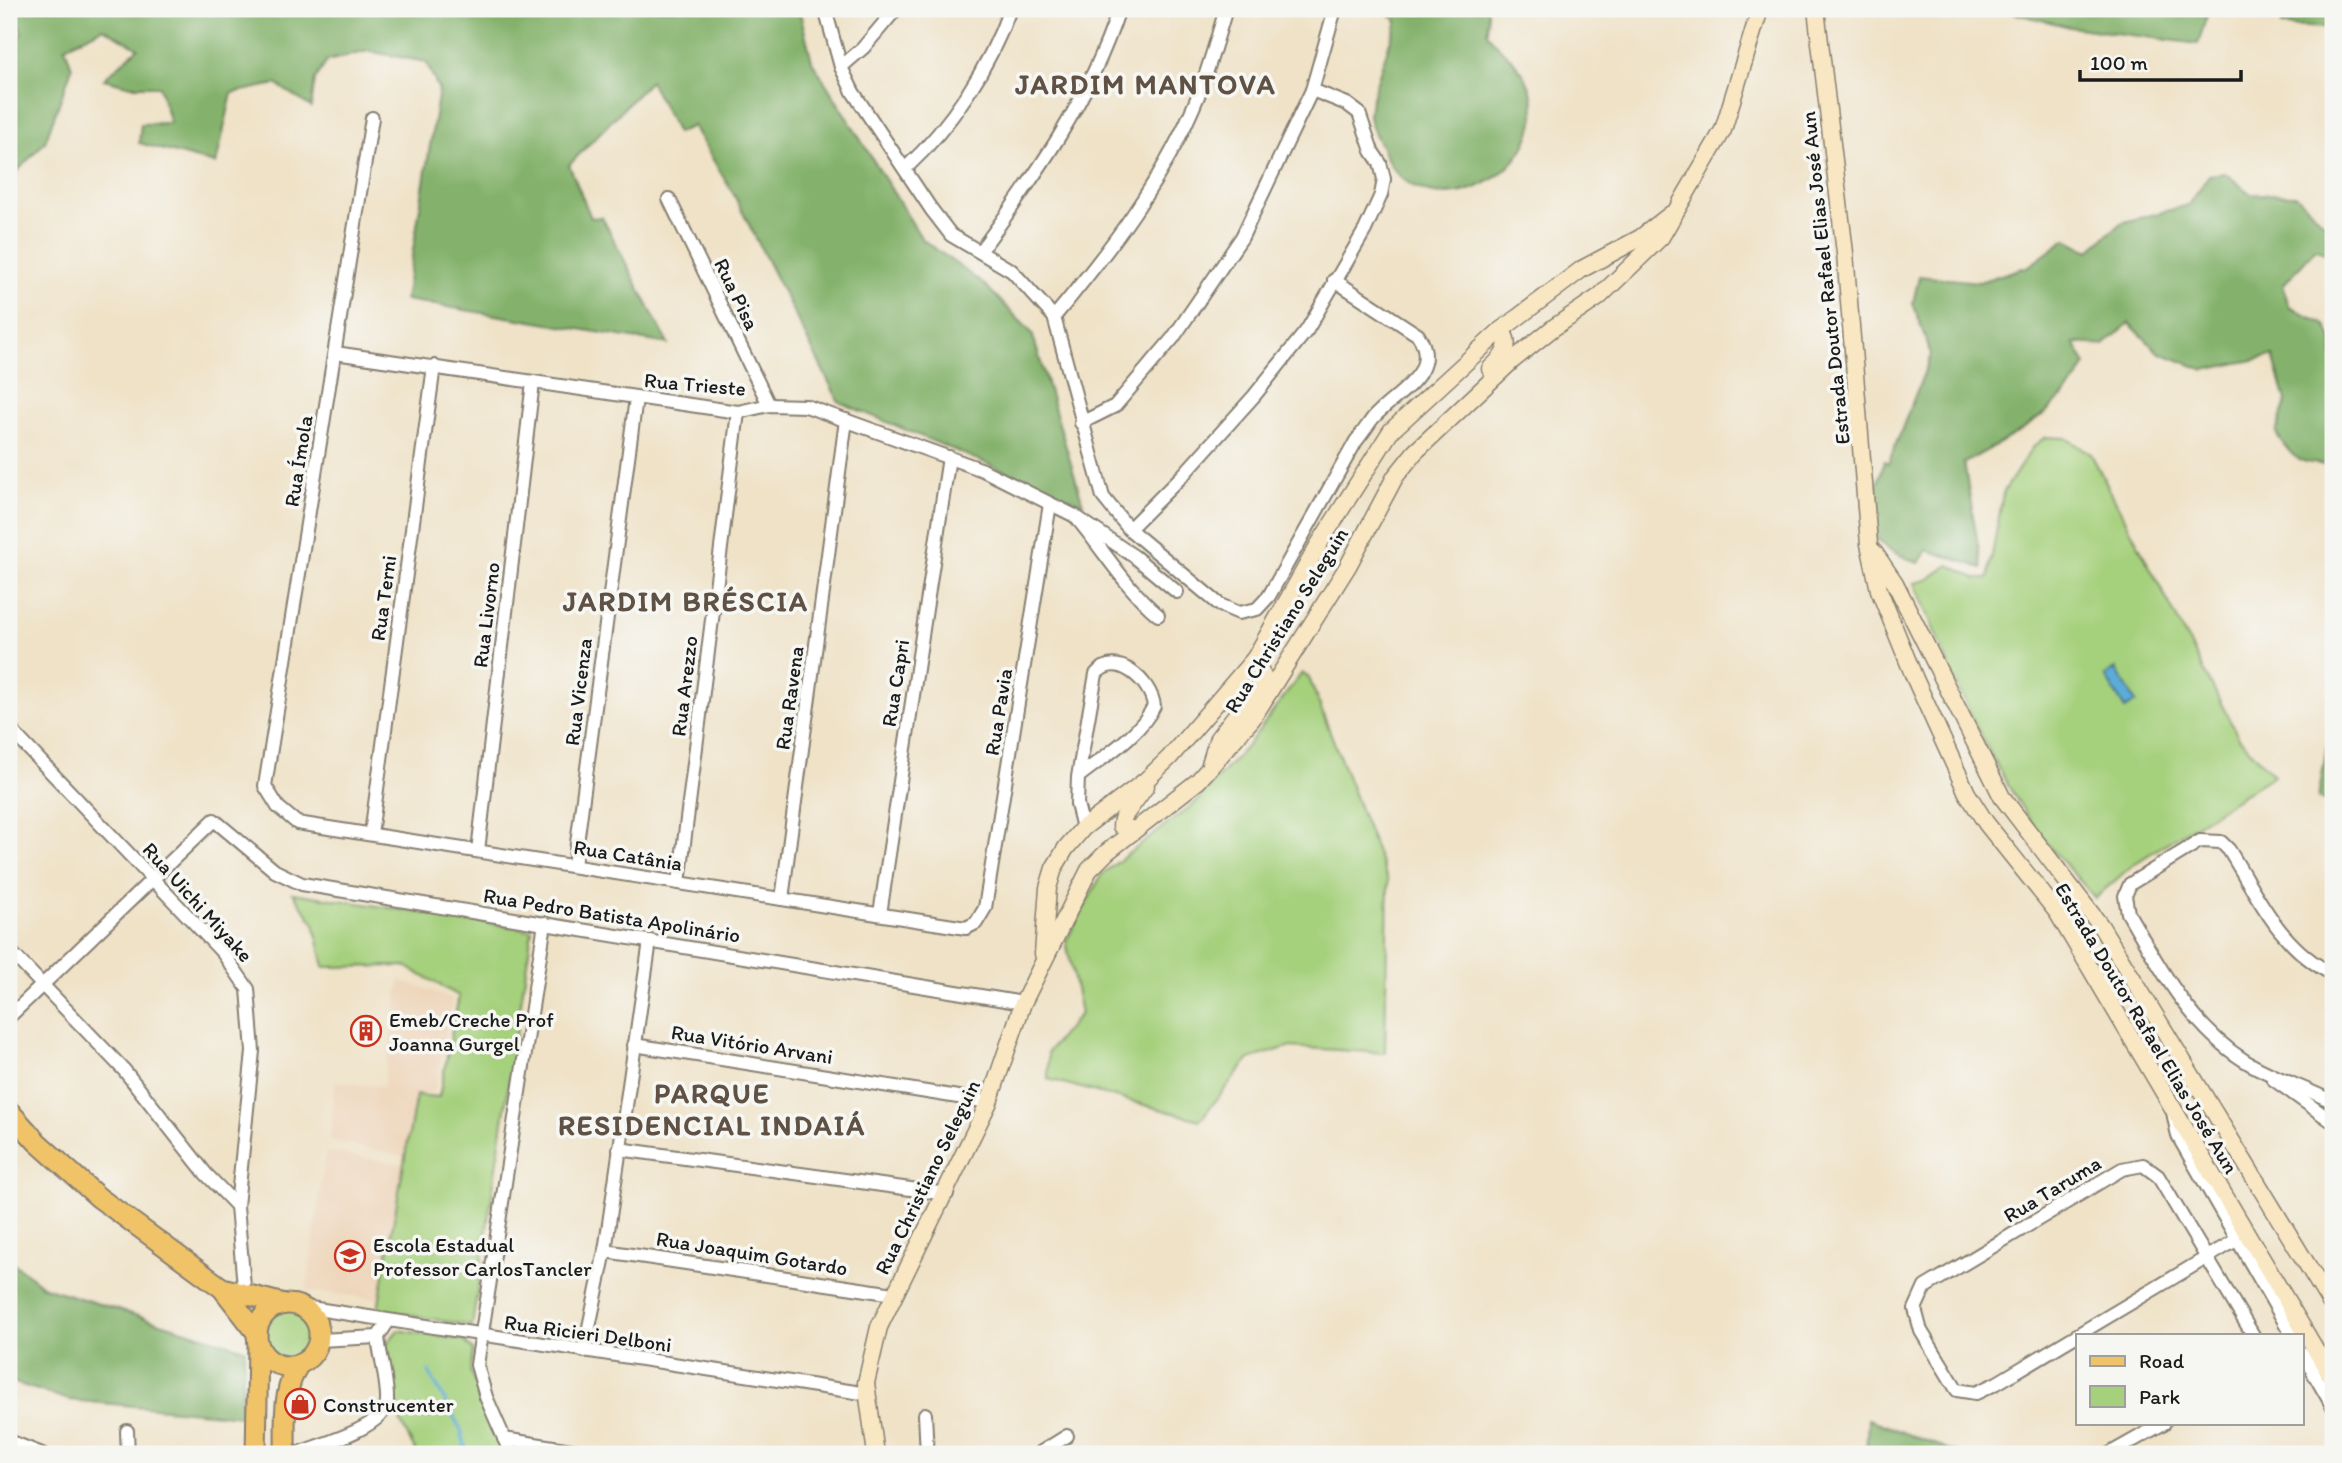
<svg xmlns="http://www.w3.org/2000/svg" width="2342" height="1463" font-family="Itim,sans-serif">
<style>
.built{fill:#eed6bb}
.green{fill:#a5d07c;stroke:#60764c;stroke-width:2}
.forest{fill:#84b26c;stroke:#506744;stroke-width:2}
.water{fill:#5dacd7;stroke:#3c647a;stroke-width:2}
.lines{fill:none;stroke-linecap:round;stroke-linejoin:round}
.stream{stroke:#5dacd7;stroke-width:3.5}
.street-casing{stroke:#867f72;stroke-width:16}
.secondary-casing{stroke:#867f72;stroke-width:19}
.primary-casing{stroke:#867f72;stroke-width:23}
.street{stroke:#fff;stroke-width:12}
.secondary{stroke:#f9e7c3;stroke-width:16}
.primary{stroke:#f1c369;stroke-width:19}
.labels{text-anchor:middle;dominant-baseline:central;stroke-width:7;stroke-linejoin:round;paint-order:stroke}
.street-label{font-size:21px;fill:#1c1c1c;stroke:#f6f6f2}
.poi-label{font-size:21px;fill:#1c1c1c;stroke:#f6f6f2;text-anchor:start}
.district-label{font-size:28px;font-weight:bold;letter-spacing:2px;fill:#605145;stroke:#f6f6f2}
</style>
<rect width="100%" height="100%" fill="#f6f6f2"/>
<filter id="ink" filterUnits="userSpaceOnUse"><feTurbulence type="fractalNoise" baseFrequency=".0143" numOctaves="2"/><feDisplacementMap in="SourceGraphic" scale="14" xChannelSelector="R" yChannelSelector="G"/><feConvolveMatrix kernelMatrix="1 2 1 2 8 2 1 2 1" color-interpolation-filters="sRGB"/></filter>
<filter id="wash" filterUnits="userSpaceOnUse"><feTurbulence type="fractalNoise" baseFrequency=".00686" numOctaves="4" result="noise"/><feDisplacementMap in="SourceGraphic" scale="28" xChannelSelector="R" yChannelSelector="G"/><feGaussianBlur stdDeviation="1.57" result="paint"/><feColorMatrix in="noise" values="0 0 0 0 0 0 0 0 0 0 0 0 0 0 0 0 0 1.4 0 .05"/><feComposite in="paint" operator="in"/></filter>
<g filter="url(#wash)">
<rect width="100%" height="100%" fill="#efe2c7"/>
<g class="built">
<path d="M 400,980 L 453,999 L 434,1092 L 416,1095 L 406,1157 L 330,1140 L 335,1081 L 383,1087 Z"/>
<path d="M 326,1152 L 404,1164 L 381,1299 L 306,1291 Z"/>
</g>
<g class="green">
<path d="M 2045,437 L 2066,438 L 2091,454 L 2239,738 L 2274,775 L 2134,864 L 2095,898 C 2074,873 2048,848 2030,820 C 1981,748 1947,663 1915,583 L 1927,580 L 1949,565 L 1977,579 L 1988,579 L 2003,493 L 2032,448 Z"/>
<path d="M 1302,673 L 1309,678 L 1388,881 L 1385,1053 L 1288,1047 L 1249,1059 L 1200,1120 L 1048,1079 L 1048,1052 L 1081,1013 L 1066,941 L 1102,874 L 1195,803 L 1247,746 Z"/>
<path d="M 293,893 L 532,930 L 472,1326 L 378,1309 L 416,1095 L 439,1097 L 459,996 L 405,966 L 324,967 L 314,923 Z"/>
<circle cx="290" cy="1334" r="25"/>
<path d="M 398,1330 L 463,1340 L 473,1350 L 470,1372 L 506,1454 L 417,1454 L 393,1407 L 386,1344 Z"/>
</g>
<g class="forest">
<path d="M 9,9 L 799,9 L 812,61 L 922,239 L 986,286 L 1032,333 L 1083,504 L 839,402 L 734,195 L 693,126 L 677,133 L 650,81 L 569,165 L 591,218 L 602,217 L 668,344 L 405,300 L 439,90 L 426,62 L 368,51 L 327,61 L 315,80 L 311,107 L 276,84 L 232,93 L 216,164 L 139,143 L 141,124 L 170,123 L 159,86 L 131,86 L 104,79 L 138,48 L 103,28 L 65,47 L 72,68 L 45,142 L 9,180 L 9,45 L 22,34 L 16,17 L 9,14 Z"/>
<path d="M 1384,9 L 1488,9 L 1487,33 C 1498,49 1516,60 1525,77 C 1571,164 1422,249 1382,148 C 1378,139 1368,123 1369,113 C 1371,92 1390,44 1397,21 Z"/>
<path d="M 1997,9 L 2209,9 L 2198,44 L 2070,27 Z"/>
<path d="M 2283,9 L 2333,9 L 2333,28 L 2281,26 Z"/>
<path d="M 2225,173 L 2251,194 L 2296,195 L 2324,223 L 2333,227 L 2333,258 L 2316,248 L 2283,285 L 2289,307 L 2326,325 L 2333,340 L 2333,465 C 2301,464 2293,461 2276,433 L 2286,401 L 2273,356 L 2204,370 L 2158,352 L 2129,323 L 2104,345 L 2074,343 L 2086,365 C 2058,414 2011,437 1964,463 L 1982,568 L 1927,550 L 1919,563 C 1851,538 1870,518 1884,461 L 1888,464 L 1931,355 L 1913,303 L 1919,276 L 1979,282 L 2029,266 L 2066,239 L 2089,251 L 2121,223 L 2189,205 L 2209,175 Z"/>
<path d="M 2333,712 L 2333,801 L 2318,799 Z"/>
<path d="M 9,1260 L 44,1287 L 245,1349 L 240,1416 L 69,1400 L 9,1381 Z"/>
<path d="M 1868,1419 L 1961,1454 L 1866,1454 Z"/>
</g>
<path class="water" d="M 2116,669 L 2136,702 L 2125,709 L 2105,676 Z"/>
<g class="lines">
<path class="stream" d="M 429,1372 L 461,1430 L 467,1454"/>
</g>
</g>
<g filter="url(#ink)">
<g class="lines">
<g class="street-casing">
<g id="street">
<path d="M 825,9 L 841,67 L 853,92 L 931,209 L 951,235 L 1012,271 L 1054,317 L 1103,497 L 1129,529 L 1220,605 L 1239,613 L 1257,609 L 1269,596 L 1356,441 C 1362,434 1367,426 1373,418 C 1395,393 1443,373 1418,335 L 1334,280"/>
<path d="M 841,67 L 863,48 L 896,9"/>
<path d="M 372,118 L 265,786 L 278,807 L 297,823 L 966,928 L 976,923 L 985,908 L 1050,504"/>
<path d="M 906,168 C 951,126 989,68 1010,9"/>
<path d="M 669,199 L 769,405"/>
<path d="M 981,250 C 1038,172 1089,101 1119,9"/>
<path d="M 1054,317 C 1110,250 1165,178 1198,96 C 1209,68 1217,38 1226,9"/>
<path d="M 335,353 L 738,412 L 769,405 L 806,406 L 983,470 L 1075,516"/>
<path d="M 1081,423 L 1115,406 L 1173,338 L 1242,237 L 1312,90 L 1335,9"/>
<path d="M 1129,529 L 1183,475 L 1254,396 L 1307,330 L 1365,230 L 1381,195 L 1384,179 L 1380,163 L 1372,151 L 1359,113 L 1347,104 L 1312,90"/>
<path d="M 1158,615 C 1125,587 1103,549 1075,516 L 1135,557 L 1177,592"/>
<path d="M 9,728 L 223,953 L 248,989 L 253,1051 L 237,1206 L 245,1298"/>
<path d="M 1078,777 C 1104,756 1139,736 1154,706 C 1151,681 1116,650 1096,674 L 1078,777 L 1077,804 L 1083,828"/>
<path d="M 371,834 L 434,366"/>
<path d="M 478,851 L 533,382"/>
<path d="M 574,866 L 636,398"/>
<path d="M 679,883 L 738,412"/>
<path d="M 782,899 L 846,420"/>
<path d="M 880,914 L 949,457"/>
<path d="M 9,950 L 124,1070 L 206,1174 L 237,1206"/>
<path d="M 2333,974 C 2281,949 2258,897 2229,850 L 2221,842 L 2200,841 L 2130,884 L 2125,896 L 2128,913 C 2159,967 2191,1027 2245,1061 C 2273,1078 2304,1087 2333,1102"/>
<path d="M 9,1017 L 214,820 L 275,871 L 302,884 L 1023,1003"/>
<path d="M 634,1045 L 989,1102"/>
<path d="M 2273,1079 L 2333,1122"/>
<path d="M 2173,1112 L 2178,1136 L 2292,1335"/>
<path d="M 619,1149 L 947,1194"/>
<path d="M 2236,1240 L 2206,1258 L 1997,1383 L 1976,1393 L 1957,1390 L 1921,1331 L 1915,1309 L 1925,1287 L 2122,1169 L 2143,1165 L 2158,1176 L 2253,1335"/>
<path d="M 605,1251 L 894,1294"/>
<path d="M 304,1307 L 868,1394"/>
<path d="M 319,1340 L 378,1337"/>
<path d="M 584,1351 L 605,1251 L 650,941"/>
<path d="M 2302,1353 L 2333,1407"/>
<path d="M 925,1414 L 927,1454"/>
<path d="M 127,1431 L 128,1454"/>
<path d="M 504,1439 L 596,1454"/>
<path d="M 9,1441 L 42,1454"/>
<path d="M 295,1454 C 316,1446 385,1428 387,1402 C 388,1382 380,1357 378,1337 L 387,1323"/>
<path d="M 511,1454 L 486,1397 L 477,1365 L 545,923"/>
<path d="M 1038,1454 L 1067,1436"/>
<path d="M 2109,1454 L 2164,1423"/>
</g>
</g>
<g class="secondary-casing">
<g id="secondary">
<path d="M 1816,9 L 1845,253 L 1869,544 L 1879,590 L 1915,679 L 1967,793 L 1986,823 L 2057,912 L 2333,1379"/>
<path d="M 1490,369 C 1502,358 1514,346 1501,330"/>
<path d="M 1874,552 L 1895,583 L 2002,797 L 2100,925 L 2333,1307"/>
<path d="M 1210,764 L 1218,738 L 1264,679 L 1255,658"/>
<path d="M 1134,830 L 1121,826 L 1122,819 L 1146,786"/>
<path d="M 1043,954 L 1048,888 L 1054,868 L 1066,848 L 1083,828 L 1146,780 L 1169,758 L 1255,658 L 1319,544 L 1391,431 L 1501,330 L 1582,269 L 1640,238 L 1671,214"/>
<path d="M 876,1454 L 866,1383 L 879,1327 L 989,1102 L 1023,1003 L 1089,870 L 1107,852 L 1198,781 L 1252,719 L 1348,566 L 1395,477 L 1415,452 L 1513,360 L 1553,328 L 1599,297 L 1661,237 L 1723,130 L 1760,9"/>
</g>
</g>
<g class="primary-casing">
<g id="primary">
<path d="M 9,1111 L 37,1142 L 98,1197 L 222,1288 L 257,1333"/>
<path d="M 222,1288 L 284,1304"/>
<circle cx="288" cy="1335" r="31"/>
<path d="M 256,1454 L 258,1344"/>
<path d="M 285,1454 C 286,1423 281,1392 299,1364"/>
</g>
</g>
<use href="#street" class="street"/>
<use href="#secondary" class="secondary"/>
<use href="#primary" class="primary"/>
</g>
</g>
<defs>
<g id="building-ring" transform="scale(1.575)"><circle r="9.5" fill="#f6f6f2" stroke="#c8321e" stroke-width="1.5"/><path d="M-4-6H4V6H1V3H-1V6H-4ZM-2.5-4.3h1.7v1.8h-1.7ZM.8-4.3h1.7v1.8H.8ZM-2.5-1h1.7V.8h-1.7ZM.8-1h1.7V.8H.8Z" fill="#c8321e"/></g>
<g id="school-ring" transform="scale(1.575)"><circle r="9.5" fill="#f6f6f2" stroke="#c8321e" stroke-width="1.5"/><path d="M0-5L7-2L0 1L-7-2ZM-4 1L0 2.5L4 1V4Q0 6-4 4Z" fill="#c8321e"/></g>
<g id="shop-ring" transform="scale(1.575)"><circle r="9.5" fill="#f6f6f2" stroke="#c8321e" stroke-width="1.5"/><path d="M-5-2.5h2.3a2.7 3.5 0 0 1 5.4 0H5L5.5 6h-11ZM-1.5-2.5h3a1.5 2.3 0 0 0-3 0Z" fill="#c8321e"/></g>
</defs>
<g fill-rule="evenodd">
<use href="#building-ring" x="366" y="1031"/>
<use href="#school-ring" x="350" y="1256"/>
<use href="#shop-ring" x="300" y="1404"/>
</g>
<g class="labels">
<g class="street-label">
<text transform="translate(1825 278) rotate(-96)">Estrada Doutor Rafael Elias José Aun</text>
<text transform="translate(737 294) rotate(64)">Rua Pisa</text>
<text transform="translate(695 384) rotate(5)">Rua Trieste</text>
<text transform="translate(298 461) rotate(-81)">Rua Ímola</text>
<text transform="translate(383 598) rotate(-82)">Rua Terni</text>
<text transform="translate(486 615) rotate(-83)">Rua Livorno</text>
<text transform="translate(1286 620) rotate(-58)">Rua Christiano Seleguin</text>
<text transform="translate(895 683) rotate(-81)">Rua Capri</text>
<text transform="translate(684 686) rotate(-83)">Rua Arezzo</text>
<text transform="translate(578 692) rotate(-83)">Rua Vicenza</text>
<text transform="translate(789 698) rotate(-82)">Rua Ravena</text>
<text transform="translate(998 712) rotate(-81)">Rua Pavia</text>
<text transform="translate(628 855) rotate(9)">Rua Catânia</text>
<text transform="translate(198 902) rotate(48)">Rua Uichi Miyake</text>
<text transform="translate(612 915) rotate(9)">Rua Pedro Batista Apolinário</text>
<text transform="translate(2147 1028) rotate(59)">Estrada Doutor Rafael Elias José Aun</text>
<text transform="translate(752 1044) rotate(9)">Rua Vitório Arvani</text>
<text transform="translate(927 1177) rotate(-64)">Rua Christiano Seleguin</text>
<text transform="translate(2052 1189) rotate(-31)">Rua Taruma</text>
<text transform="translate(752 1253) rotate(9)">Rua Joaquim Gotardo</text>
<text transform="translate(588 1333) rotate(8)">Rua Ricieri Delboni</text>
</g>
<g class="poi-label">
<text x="389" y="1019">Emeb/Creche Prof<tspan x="389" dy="24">Joanna Gurgel</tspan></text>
<text x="373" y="1244">Escola Estadual<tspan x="373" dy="24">Professor CarlosTancler</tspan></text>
<text x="323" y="1404">Construcenter</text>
</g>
<g class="district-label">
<text x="1146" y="84">JARDIM MANTOVA</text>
<text x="686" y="601">JARDIM BRÉSCIA</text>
<text x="712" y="1093">PARQUE<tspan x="712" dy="32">RESIDENCIAL INDAIÁ</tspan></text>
</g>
</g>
<rect width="2342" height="1463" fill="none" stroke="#f6f6f2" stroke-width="35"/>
<rect x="2076" y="1334" width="228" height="91" fill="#f6f6f2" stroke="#9f9f9c" stroke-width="2"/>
<rect x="2090" y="1356" width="35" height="10" fill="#f1c369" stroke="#9f9f9c" stroke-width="2"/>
<text x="2139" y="1368" font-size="21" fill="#1c1c1c">Road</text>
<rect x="2090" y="1386" width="35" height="21" fill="#a5d07c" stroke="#9f9f9c" stroke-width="2"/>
<text x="2139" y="1404" font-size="21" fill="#1c1c1c">Park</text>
<path d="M2080 70v10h161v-10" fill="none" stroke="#1c1c1c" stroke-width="3.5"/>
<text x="2090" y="70" font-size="21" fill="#1c1c1c" stroke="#f6f6f2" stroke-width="5" paint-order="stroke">100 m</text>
</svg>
